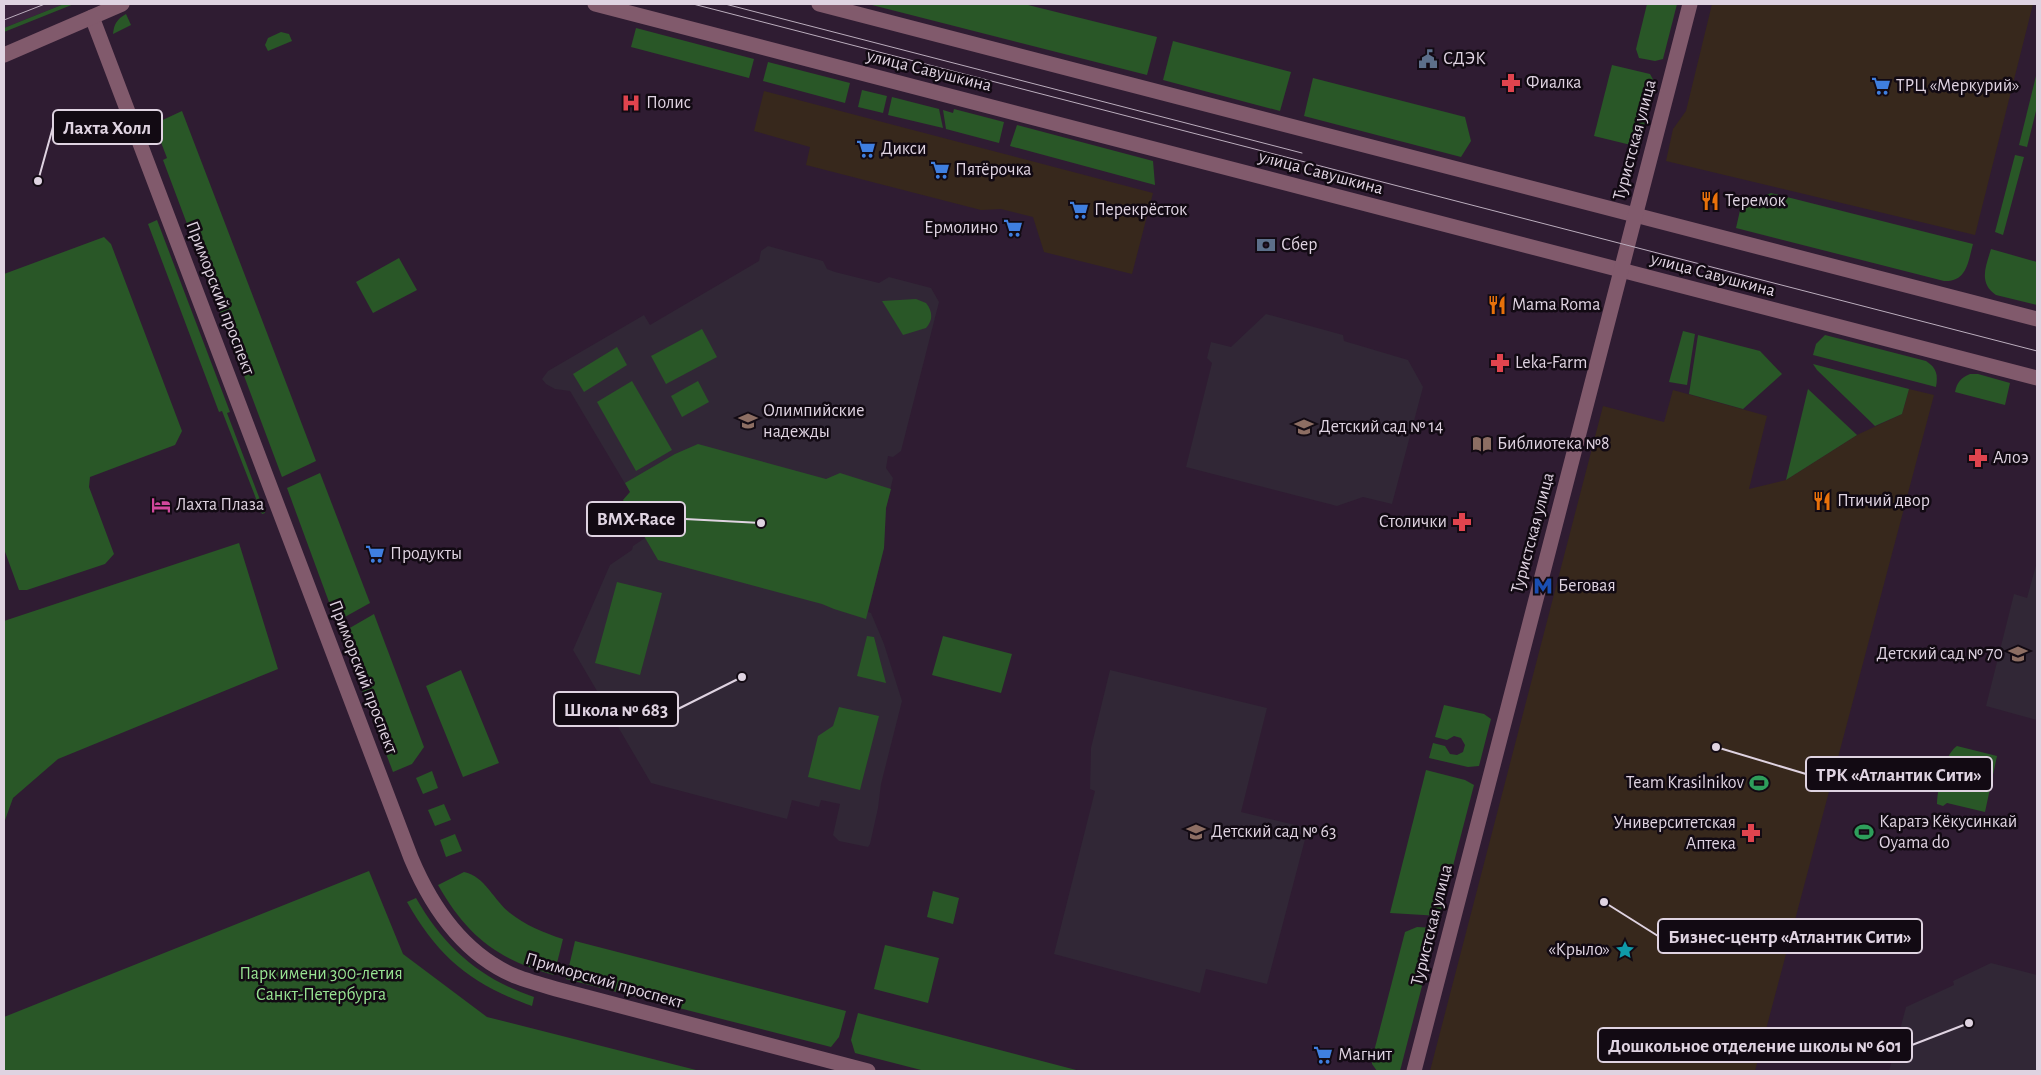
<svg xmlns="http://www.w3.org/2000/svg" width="2041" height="1075" font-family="'Alegreya Sans',sans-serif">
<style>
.commercial{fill:#37281c}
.built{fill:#3b243e}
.education{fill:#312736}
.green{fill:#295727}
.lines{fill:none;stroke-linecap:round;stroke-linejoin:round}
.secondary{stroke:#815a6c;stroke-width:15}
.tram{stroke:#bbadbd;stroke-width:1}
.labels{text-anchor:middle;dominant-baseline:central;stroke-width:5;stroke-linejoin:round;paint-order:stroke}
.poi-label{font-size:18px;fill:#dfd3e1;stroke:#120a13;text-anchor:start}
.street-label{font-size:18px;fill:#dfd3e1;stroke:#120a13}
.park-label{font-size:18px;fill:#98e392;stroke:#120a13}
.leader{fill:none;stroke:#dfd3e1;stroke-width:2}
.callout-dot{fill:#dfd3e1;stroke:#120a13;stroke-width:2}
.callout{fill:#120a13;stroke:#dfd3e1;stroke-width:2}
.callout-label{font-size:19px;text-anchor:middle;font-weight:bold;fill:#dfd3e1}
</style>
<rect width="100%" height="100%" fill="#2f1c32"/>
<g class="commercial">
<path d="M 1712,4 L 2033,4 L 1975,235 L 1666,161 L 1673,129 L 1686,111 Z"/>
<path d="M 764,91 L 1153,193 L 1132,274 L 1044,252 L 1033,217 L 1001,209 L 981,210 L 806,165 L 810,147 L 754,131 Z"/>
<path d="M 1909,389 L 1934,395 L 1755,1071 L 1430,1071 L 1603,406 L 1664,422 L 1673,390 L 1767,416 L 1749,489 L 1786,480 L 1857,435 L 1902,414 Z"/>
</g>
<path class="built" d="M 4,4 L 64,4 L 4,28 Z"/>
<g class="education">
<path d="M 768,246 L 823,261 L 827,269 L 835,272 L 879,283 L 889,277 L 931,288 L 939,302 L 901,451 L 893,457 L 888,456 L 886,468 L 893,478 L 886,508 L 884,548 L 868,612 L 871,613 L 884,644 L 902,701 L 881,784 L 878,808 L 870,844 L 868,847 L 839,841 L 833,835 L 840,804 L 821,800 L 819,807 L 792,800 L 787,819 L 651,783 L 573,650 L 610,565 L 632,550 L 633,546 L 645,538 L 623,500 L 630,492 L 570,391 L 555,389 L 546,384 L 542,379 L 548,371 L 644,315 L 650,325 L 759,261 L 761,251 Z"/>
<path d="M 1266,314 L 1343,335 L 1344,341 L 1408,360 L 1423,387 L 1392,504 L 1363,497 L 1337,506 L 1186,467 L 1212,363 L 1207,358 L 1211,342 L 1231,347 Z"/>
<path d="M 2037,562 L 2037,720 L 1986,706 L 2014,594 L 2027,598 Z"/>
<path d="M 1110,670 L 1267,708 L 1241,812 L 1308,828 L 1267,984 L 1206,969 L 1200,993 L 1054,954 L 1095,791 L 1090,789 L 1091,748 Z"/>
<path d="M 1991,963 L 2037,975 L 2037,1071 L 1889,1071 L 1906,1007 L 1954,985 L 1953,981 Z"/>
</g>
<g class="green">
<path d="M 64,4 L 74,4 L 4,32 L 4,28 Z"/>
<path d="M 868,4 L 1024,4 L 1157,37 L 1147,75 Z"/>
<path d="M 1647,4 L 1677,4 L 1663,59 L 1655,61 L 1639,58 L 1636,49 Z"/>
<path d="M 126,14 L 131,25 L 113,34 C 114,24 117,19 126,14 Z"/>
<path d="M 636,28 L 754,59 L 749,78 L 631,47 Z"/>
<path d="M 281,32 L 289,34 L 292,41 L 268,51 L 265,45 L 268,38 Z"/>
<path d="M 1173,41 L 1291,72 L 1280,111 L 1163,80 Z"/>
<path d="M 768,62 L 850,83 L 845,103 L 763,81 Z"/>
<path d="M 1612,65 L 1650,74 L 1655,83 L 1639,147 L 1594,136 Z"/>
<path d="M 2037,72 L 2037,107 L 2027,147 L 2019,145 Z"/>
<path d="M 1313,78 L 1465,117 L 1471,141 L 1461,157 L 1304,116 Z"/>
<path d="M 862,90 L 887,96 L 883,113 L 858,107 Z"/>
<path d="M 892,97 L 939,109 L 943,128 L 888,115 Z"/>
<path d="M 954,109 L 1004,122 L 999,143 L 946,129 L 943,110 L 953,113 Z"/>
<path d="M 182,111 L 316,461 L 282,477 L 163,160 L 167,158 L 154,124 Z"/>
<path d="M 1017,125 L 1153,161 L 1155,185 L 1010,146 Z"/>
<path d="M 2015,155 L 2024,157 L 2003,235 L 1995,232 Z"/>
<path d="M 1771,193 L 1973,244 C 1968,262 1967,282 1944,281 L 1736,228 L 1741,206 Z"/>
<path d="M 157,220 L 230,412 L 227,413 L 265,513 L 262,514 L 222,411 L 219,412 L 148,224 Z"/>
<path d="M 104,237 L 111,244 L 182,431 L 175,445 L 90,477 L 89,487 L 114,554 L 105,564 L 27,590 L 19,590 L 4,549 L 4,274 Z"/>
<path d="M 1991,249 L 2037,262 L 2037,305 L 1996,295 C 1978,283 1986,266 1991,249 Z"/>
<path d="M 399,258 L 417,290 L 373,313 L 356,282 Z"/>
<path d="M 916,299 L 926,303 C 933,312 933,320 926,328 L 903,335 L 882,301 Z"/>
<path d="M 702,329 L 717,357 L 666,384 L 651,356 Z"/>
<path d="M 1683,331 L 1695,334 L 1687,385 L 1669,382 Z"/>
<path d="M 1698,335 L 1760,351 L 1782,374 L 1743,409 L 1689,394 Z"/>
<path d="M 1825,335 L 1926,361 C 1937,368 1938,375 1936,387 L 1813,355 L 1816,344 Z"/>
<path d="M 617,347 L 627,365 L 584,392 L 573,374 Z"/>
<path d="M 1813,364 L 1909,389 L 1902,414 L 1875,426 L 1817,370 Z"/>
<path d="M 1970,374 L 1978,374 L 2010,383 L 2005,405 L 1955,392 C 1957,382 1961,378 1970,374 Z"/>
<path d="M 632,381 L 672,450 L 636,471 L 597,402 Z"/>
<path d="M 698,381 L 709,402 L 682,417 L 671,396 Z"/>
<path d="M 1808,389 L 1857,435 L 1786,480 Z"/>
<path d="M 698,444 L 826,479 L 840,473 L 891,489 L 886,508 L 884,548 L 866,619 L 834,609 L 822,604 L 658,560 L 623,500 L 630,492 L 625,483 L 675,454 Z"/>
<path d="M 320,473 L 370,603 L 343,618 L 336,618 L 333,613 L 287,488 Z"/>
<path d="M 239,543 L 278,669 L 58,759 L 13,798 L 4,823 L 4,621 Z"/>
<path d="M 617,582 L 662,593 L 640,675 L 595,663 Z"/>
<path d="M 374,614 L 424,747 L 412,764 L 393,772 L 343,640 L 348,629 Z"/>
<path d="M 867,636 L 874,637 L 886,683 L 857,676 Z"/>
<path d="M 943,636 L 1012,654 L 1001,693 L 932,675 Z"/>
<path d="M 461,670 L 499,763 L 463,777 L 426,686 Z"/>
<path d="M 1444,705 L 1484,714 L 1491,719 L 1479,766 L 1468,767 L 1429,758 L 1433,743 L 1445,746 L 1450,754 L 1457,755 L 1463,752 L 1465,745 L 1461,738 L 1454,736 L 1447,740 L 1435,737 Z"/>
<path d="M 839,707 L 879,716 L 860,790 L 808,777 L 818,736 L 833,726 Z"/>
<path d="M 1957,746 L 1997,756 L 1985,812 L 1947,803 L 1943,806 L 1937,804 C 1937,790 1945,753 1957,746 Z"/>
<path d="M 1426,770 L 1465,780 L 1474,785 L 1440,916 L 1390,913 Z"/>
<path d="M 432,771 L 438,788 L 423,794 L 416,778 Z"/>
<path d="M 444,804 L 451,820 L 435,826 L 428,810 Z"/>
<path d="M 455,834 L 462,851 L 446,857 L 440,840 Z"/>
<path d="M 369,871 L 403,954 L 487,1017 L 700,1071 L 4,1071 L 4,1017 Z"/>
<path d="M 464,872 C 485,876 494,901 510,913 C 525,925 544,933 563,939 L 554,975 C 498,960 467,936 438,885 Z"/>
<path d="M 933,891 L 959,898 L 953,924 L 927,917 Z"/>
<path d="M 416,898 C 444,947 480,979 534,997 L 532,1006 C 472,985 438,957 407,902 Z"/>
<path d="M 1417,927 L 1437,928 L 1400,1071 L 1377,1071 L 1372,1064 L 1372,1059 L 1405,932 Z"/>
<path d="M 575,941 L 846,1011 L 839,1037 L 831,1047 L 566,979 Z"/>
<path d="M 885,945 L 939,958 L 928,1003 L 874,989 Z"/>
<path d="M 858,1013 L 1080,1071 L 925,1071 L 855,1053 L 851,1040 Z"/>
</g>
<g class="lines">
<g class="secondary">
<path d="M 595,4 L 2037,378"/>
<path d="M 819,4 L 2037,319"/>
<path d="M 92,17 L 411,858 C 432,908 463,954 515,976 C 528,981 542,985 556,989 L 868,1071"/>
<path d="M 4,55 L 122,4"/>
<path d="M 1414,1071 L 1690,4"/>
</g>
<g class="tram">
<path d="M 693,4 L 2037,351"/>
<path d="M 725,4 L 1302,153"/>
<path d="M 4,20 L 45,4"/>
</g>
</g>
<defs>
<g id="civic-bare" transform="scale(1.5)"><path d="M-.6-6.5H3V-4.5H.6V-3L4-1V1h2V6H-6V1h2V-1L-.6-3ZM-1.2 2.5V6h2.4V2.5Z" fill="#5c6f8a" stroke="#120a13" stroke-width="2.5" paint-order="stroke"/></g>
<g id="pharmacy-bare" transform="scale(1.5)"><path d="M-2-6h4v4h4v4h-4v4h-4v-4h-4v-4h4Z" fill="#e0444e" stroke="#120a13" stroke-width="2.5" paint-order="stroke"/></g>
<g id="supermarket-bare" transform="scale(1.5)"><path d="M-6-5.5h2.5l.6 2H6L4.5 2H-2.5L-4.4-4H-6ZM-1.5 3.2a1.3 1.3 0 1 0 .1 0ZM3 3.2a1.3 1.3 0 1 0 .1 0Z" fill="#3f7fe0" stroke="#120a13" stroke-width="2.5" paint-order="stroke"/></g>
<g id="hospital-bare" transform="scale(1.5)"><path d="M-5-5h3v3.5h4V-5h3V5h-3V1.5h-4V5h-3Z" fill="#e0444e" stroke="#120a13" stroke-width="2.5" paint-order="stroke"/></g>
<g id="restaurant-bare" transform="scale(1.5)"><path d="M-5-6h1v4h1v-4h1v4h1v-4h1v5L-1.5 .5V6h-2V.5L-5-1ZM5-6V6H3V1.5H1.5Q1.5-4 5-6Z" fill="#e8710a" stroke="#120a13" stroke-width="2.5" paint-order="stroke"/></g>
<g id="bank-bare" transform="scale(1.5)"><path d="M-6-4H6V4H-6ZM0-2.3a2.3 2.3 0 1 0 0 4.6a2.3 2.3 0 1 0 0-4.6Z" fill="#5c6f8a" stroke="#120a13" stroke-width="2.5" paint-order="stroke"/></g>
<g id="school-bare" transform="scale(1.5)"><path d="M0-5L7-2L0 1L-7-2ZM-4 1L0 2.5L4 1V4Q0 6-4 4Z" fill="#8d6e63" stroke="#120a13" stroke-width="2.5" paint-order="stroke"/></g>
<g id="library-bare" transform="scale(1.5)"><path d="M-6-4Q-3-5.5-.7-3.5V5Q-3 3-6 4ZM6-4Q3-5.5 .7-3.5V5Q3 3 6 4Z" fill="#8d6e63" stroke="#120a13" stroke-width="2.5" paint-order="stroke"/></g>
<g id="hotel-bare" transform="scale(1.5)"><path d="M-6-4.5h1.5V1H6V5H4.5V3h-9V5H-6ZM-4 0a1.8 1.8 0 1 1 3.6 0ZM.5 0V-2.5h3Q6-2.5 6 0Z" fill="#d1479c" stroke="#120a13" stroke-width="2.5" paint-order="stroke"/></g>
<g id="metro-bare" transform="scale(1.5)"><path d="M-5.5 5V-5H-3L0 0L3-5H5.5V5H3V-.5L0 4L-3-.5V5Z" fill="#1a4fb4" stroke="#120a13" stroke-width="2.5" paint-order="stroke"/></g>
<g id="stadium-bare" transform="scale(1.5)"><path d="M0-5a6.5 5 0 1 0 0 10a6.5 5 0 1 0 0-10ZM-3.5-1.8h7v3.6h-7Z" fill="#2e9e5b" stroke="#120a13" stroke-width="2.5" paint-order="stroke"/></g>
<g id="sight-bare" transform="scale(1.5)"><path d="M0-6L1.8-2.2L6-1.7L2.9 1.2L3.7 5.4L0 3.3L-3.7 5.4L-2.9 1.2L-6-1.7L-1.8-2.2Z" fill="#0f9aa8" stroke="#120a13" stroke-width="2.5" paint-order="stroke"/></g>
</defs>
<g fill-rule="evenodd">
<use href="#civic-bare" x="1428" y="59"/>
<use href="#pharmacy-bare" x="1511" y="83"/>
<use href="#supermarket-bare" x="1881" y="86"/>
<use href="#hospital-bare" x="631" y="103"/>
<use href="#supermarket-bare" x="866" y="149"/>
<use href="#supermarket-bare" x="940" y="170"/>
<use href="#restaurant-bare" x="1710" y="201"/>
<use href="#supermarket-bare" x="1079" y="210"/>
<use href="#supermarket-bare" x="1013" y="228"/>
<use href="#bank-bare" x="1266" y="245"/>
<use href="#restaurant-bare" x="1497" y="305"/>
<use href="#pharmacy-bare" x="1500" y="363"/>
<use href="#school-bare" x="748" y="421"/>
<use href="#school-bare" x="1304" y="427"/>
<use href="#library-bare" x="1482" y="444"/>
<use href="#pharmacy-bare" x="1978" y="458"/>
<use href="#restaurant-bare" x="1822" y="501"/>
<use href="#hotel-bare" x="161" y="505"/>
<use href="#pharmacy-bare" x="1462" y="522"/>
<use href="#supermarket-bare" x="375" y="554"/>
<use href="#metro-bare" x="1543" y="586"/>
<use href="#school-bare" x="2018" y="654"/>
<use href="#stadium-bare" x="1759" y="783"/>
<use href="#school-bare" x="1196" y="832"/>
<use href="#stadium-bare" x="1864" y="832"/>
<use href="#pharmacy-bare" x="1751" y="833"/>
<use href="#sight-bare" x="1625" y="950"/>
<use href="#supermarket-bare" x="1323" y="1055"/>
</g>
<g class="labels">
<g class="poi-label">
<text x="1443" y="59">СДЭК</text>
<text x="1526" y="83">Фиалка</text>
<text x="1896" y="86">ТРЦ «Меркурий»</text>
<text x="646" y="103">Полис</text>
<text x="881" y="149">Дикси</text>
<text x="955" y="170">Пятёрочка</text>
<text x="1725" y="201">Теремок</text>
<text x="1094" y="210">Перекрёсток</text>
<text x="998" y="228" text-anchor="end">Ермолино</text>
<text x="1281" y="245">Сбер</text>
<text x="1512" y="305">Mama Roma</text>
<text x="1515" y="363">Leka-Farm</text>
<text x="763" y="411">Олимпийские<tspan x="763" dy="21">надежды</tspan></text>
<text x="1319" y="427">Детский сад № 14</text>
<text x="1497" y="444">Библиотека №8</text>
<text x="1993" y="458">Алоэ</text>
<text x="1837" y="501">Птичий двор</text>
<text x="176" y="505">Лахта Плаза</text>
<text x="1447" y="522" text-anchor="end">Столички</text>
<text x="390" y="554">Продукты</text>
<text x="1558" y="586">Беговая</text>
<text x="2003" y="654" text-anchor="end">Детский сад № 70</text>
<text x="1744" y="783" text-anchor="end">Team Krasilnikov</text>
<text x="1879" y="822">Каратэ Кёкусинкай<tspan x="1879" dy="21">Oyama do</tspan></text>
<text x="1736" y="823" text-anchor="end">Университетская<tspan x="1736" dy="21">Аптека</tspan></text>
<text x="1211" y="832">Детский сад № 63</text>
<text x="1610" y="950" text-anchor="end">«Крыло»</text>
<text x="1338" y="1055">Магнит</text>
</g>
<g class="street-label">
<text transform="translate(929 71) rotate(14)">улица Савушкина</text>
<text transform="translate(1635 140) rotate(-75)">Туристская улица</text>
<text transform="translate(1321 173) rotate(15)">улица Савушкина</text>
<text transform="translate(1713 275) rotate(15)">улица Савушкина</text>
<text transform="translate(220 298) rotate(69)">Приморский проспект</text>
<text transform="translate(1533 533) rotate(-75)">Туристская улица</text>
<text transform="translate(363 677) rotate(69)">Приморский проспект</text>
<text transform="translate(1432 925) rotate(-76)">Туристская улица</text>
<text transform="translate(604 981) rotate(16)">Приморский проспект</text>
</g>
<g class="park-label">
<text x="321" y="974">Парк имени 300-летия<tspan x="321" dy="21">Санкт-Петербурга</tspan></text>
</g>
</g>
<path class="leader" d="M38 181L53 127M761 523L685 519M742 677L678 709M1716 747L1806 774M1604 902L1658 936M1969 1023L1912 1045"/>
<g class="callout-dot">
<circle cx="38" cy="181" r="5"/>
<circle cx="761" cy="523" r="5"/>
<circle cx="742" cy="677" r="5"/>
<circle cx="1716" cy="747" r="5"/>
<circle cx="1604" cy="902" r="5"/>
<circle cx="1969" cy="1023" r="5"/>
</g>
<g class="callout">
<rect x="53" y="110" width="109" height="34" rx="5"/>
<rect x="587" y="502" width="98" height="34" rx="5"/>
<rect x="554" y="692" width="124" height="34" rx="5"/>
<rect x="1806" y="757" width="186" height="34" rx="5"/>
<rect x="1658" y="919" width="264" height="34" rx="5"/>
<rect x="1598" y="1028" width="314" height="34" rx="5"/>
</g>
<g class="callout-label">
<text x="107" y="134">Лахта Холл</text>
<text x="636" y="525">BMX-Race</text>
<text x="616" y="716">Школа № 683</text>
<text x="1899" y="781">ТРК «Атлантик Сити»</text>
<text x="1790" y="943">Бизнес-центр «Атлантик Сити»</text>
<text x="1755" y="1052">Дошкольное отделение школы № 601</text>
</g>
<rect width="2041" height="1075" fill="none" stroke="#dfd3e1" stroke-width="10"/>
</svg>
